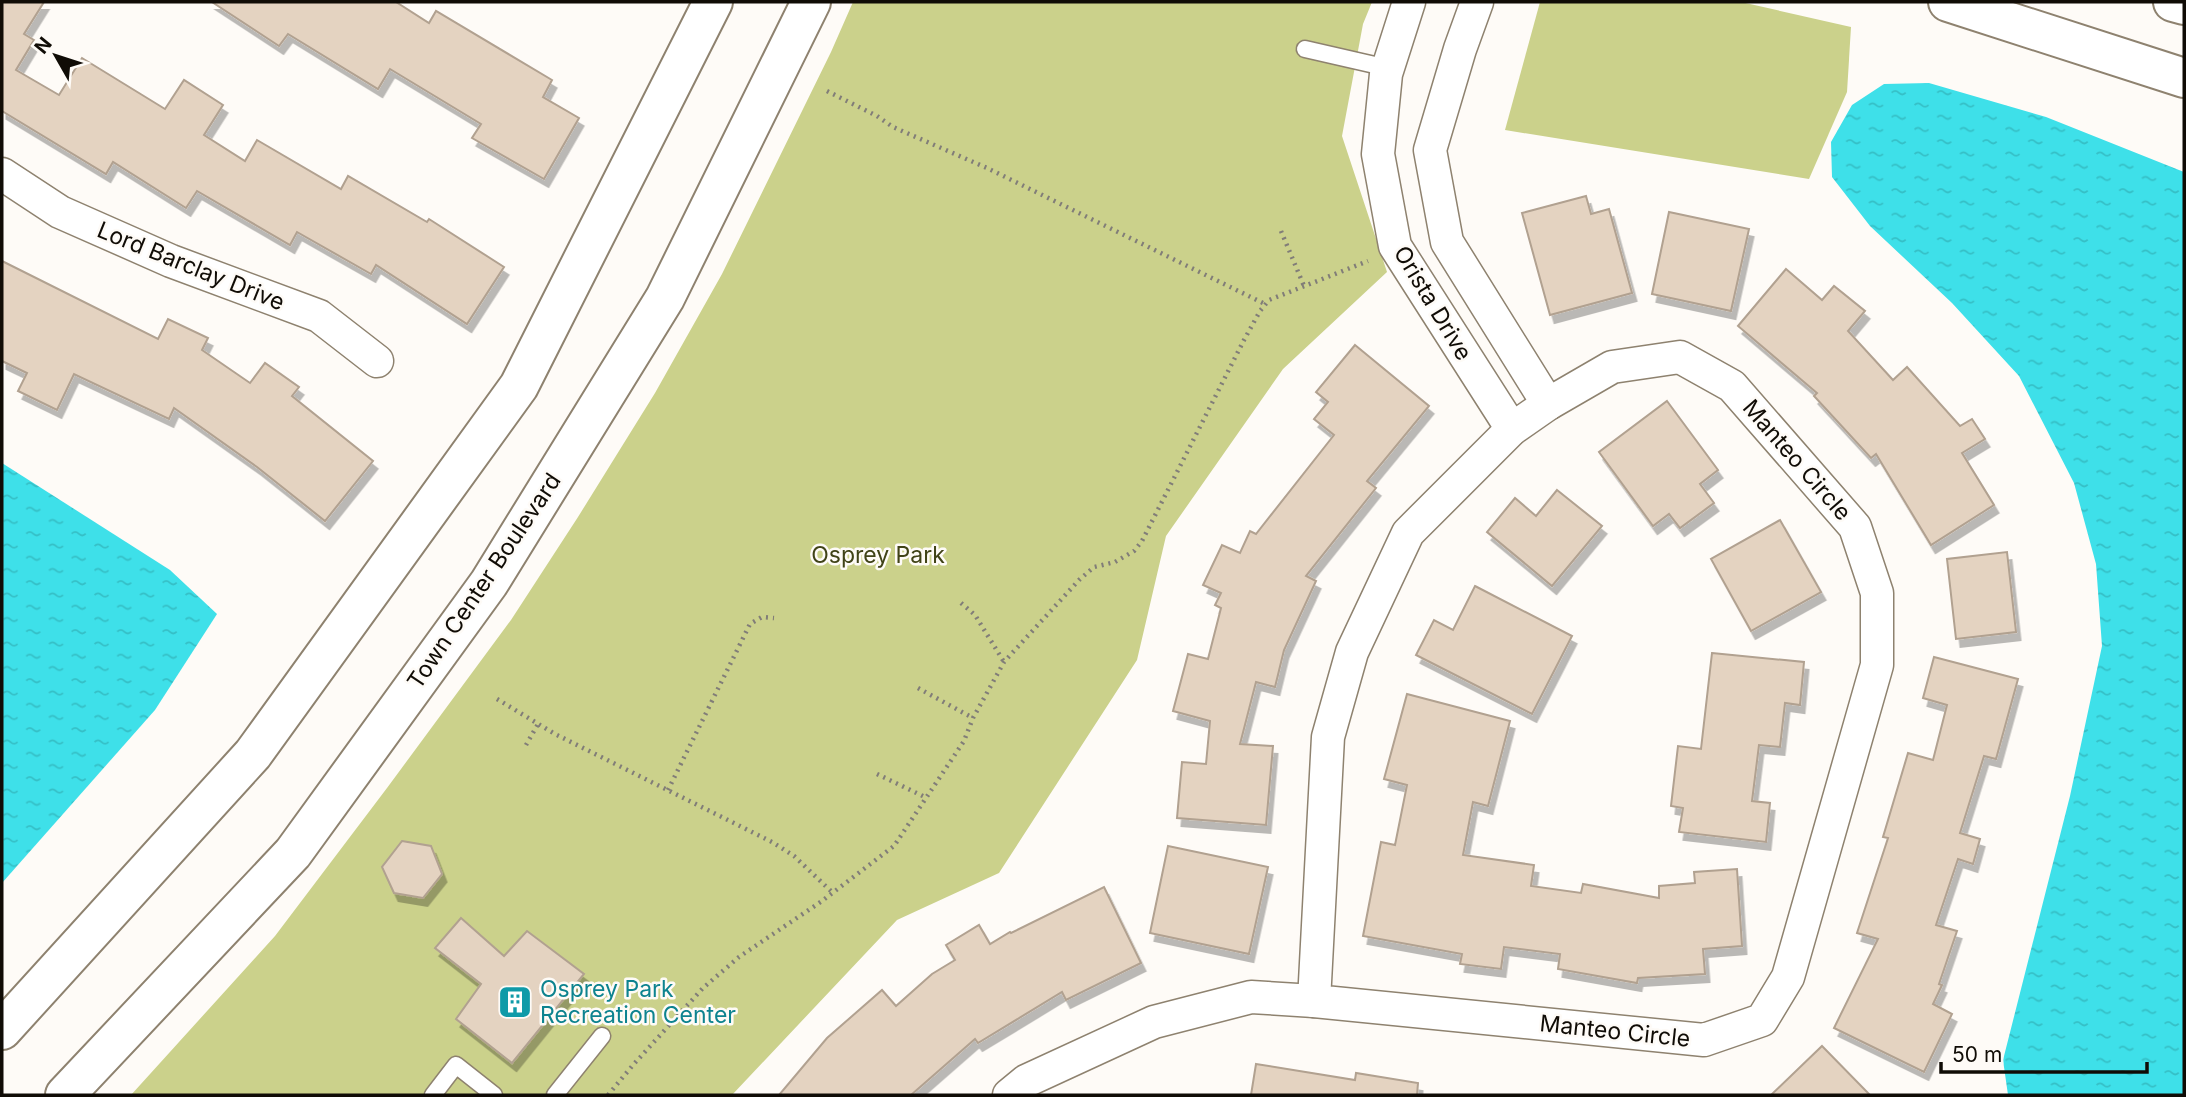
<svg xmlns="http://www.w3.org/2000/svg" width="2186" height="1097" font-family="Inter,sans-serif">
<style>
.green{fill:#cbd18b}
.water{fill:url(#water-ripples)}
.building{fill:#e4d3c1;stroke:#b1a190;stroke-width:2;filter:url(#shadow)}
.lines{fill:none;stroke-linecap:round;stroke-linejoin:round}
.service-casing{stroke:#8e826f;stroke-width:19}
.minor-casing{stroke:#8e826f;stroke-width:35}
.tertiary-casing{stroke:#8e826f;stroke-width:42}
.path{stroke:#817d78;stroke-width:4.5;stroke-dasharray:2 5;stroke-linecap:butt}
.service{stroke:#fff;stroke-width:16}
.minor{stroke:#fff;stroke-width:32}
.tertiary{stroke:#fff;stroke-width:38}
.labels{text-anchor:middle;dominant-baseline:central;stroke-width:5;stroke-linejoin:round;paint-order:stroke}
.street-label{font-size:23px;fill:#100c06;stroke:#fefbf7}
.park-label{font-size:23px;fill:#404317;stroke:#fefbf7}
.culture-label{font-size:23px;fill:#0d838f;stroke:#fefbf7;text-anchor:start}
</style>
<defs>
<pattern id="water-ripples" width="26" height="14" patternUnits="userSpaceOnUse" patternTransform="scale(1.75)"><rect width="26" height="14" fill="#3ee0e9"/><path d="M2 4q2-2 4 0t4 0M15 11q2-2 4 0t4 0" fill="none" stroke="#35bfc6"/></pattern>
<filter id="shadow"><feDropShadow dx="4.5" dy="8" stdDeviation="0" flood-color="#0004"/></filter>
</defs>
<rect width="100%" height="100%" fill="#fefbf7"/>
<g class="green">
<path d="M 853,2 L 1372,2 L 1363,24 L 1342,136 L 1387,272 L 1283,369 L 1166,536 L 1137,660 L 999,873 L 897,920 L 732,1095 L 131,1095 L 275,936 L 387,788 L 511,620 L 578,517 L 655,393 L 722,274 L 831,52 Z"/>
<path d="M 1540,2 L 1741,2 L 1851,27 L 1847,92 L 1809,179 L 1505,130 Z"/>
</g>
<g class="water">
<path d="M 1929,83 L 2046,117 L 2184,172 L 2184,1095 L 2008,1095 L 2003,1060 L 2070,796 L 2102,646 L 2096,564 L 2074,483 L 2019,376 L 1952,303 L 1870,226 L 1832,177 L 1831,142 L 1852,105 L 1884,84 Z"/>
<path d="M 2,463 L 170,570 L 217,614 L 155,710 L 2,883 Z"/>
</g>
<g class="building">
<path d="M 2,2 L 44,2 L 24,34 L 34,40 L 16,70 L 59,95 L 82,58 L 165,109 L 184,80 L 223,105 L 204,135 L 245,161 L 257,140 L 341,189 L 348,176 L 427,222 L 429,219 L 504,267 L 467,324 L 376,265 L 371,274 L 297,232 L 290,245 L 197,191 L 186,208 L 113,162 L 106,174 L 2,111 Z"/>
<path d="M 212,2 L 396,2 L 429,23 L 436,11 L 552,80 L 543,97 L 579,118 L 544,179 L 472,138 L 481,124 L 390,69 L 378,89 L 288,34 L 279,46 Z"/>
<path d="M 1586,196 L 1591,214 L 1609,209 L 1632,293 L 1550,315 L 1522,213 Z"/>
<path d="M 1669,212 L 1749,229 L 1731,311 L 1652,294 Z"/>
<path d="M 2,261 L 158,339 L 168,319 L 208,338 L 202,350 L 250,383 L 265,363 L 299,387 L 292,396 L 373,461 L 325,521 L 257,467 L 174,408 L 169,419 L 74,374 L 57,410 L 18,391 L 27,373 L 2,361 Z"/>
<path d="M 1786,269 L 1822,300 L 1834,286 L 1865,311 L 1848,331 L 1893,380 L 1907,367 L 1960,426 L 1972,419 L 1985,439 L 1962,453 L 1994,505 L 1931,545 L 1876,454 L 1871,458 L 1814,396 L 1817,393 L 1738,326 Z"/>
<path d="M 1355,345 L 1429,406 L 1367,481 L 1376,488 L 1306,576 L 1316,581 L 1284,650 L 1275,687 L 1256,682 L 1240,744 L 1273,746 L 1266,825 L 1177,818 L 1182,762 L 1206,764 L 1210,721 L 1173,711 L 1188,654 L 1208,659 L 1221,608 L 1215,605 L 1221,593 L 1203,585 L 1222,545 L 1240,553 L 1250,531 L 1256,534 L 1334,435 L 1314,419 L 1328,402 L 1316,392 Z"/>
<path d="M 1667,401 L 1718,470 L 1700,484 L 1714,503 L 1680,528 L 1669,514 L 1653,526 L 1599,452 Z"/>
<path d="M 1557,490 L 1602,526 L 1552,586 L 1487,532 L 1515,498 L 1536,516 Z"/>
<path d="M 1780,520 L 1821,592 L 1751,631 L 1711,559 Z"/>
<path d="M 2007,552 L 2016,632 L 1956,639 L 1947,559 Z"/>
<path d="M 1475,586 L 1572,636 L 1532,714 L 1416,655 L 1434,620 L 1453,630 Z"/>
<path d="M 1712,653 L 1804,662 L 1800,705 L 1785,703 L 1780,747 L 1759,745 L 1752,801 L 1770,803 L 1766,842 L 1679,832 L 1683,808 L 1671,806 L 1678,746 L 1701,749 Z"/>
<path d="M 1934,657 L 2018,679 L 1996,759 L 1984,756 L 1960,833 L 1980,839 L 1973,864 L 1958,859 L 1936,925 L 1957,931 L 1939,984 L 1942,985 L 1933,1004 L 1952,1014 L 1924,1072 L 1834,1028 L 1878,939 L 1857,933 L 1888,838 L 1883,837 L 1908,753 L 1933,760 L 1947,705 L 1923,698 Z"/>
<path d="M 1407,694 L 1510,721 L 1488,806 L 1473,802 L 1463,855 L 1534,865 L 1531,886 L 1581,893 L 1583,884 L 1659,898 L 1659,886 L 1695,883 L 1694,872 L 1737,869 L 1742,946 L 1703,949 L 1705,974 L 1638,978 L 1637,983 L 1558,969 L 1560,954 L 1504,947 L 1501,969 L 1460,964 L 1462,954 L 1363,936 L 1381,842 L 1395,845 L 1407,785 L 1384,779 Z"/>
<path d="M 402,841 L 431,846 L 442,874 L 423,898 L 394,893 L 382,867 Z"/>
<path d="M 1168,846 L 1268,867 L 1249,954 L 1150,933 Z"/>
<path d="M 1104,887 L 1141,963 L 1066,1000 L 1062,992 L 978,1043 L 975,1039 L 911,1095 L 779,1095 L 827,1038 L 882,990 L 896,1006 L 932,974 L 955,960 L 946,945 L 979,925 L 990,944 L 1010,932 L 1011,933 Z"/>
<path d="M 461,918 L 504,956 L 527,931 L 584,974 L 512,1063 L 456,1019 L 481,984 L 435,948 Z"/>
<path d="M 1822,1046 L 1870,1095 L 1771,1095 Z"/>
<path d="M 1256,1064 L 1355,1080 L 1356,1073 L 1418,1083 L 1417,1095 L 1251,1095 Z"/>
</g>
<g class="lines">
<g class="service-casing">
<g id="service">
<path d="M 1305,49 L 1388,68"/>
<path d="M 433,1095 L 456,1065 L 494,1095"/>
<path d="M 555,1095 L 602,1036"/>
</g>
</g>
<g class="minor-casing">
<g id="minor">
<path d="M 1409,2 L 1386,74 L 1378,154 L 1395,246 L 1512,429"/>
<path d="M 1477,2 L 1460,49 L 1430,150 L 1447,242 L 1548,404"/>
<path d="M 2,174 L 60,212 L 171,261 L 319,316 L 377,361"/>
<path d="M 1680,357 L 1732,386 L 1855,527 L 1877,593 L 1877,665 L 1788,977 L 1762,1020 L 1704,1040 L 1314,1001 L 1328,737 L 1352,652 L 1408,533 L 1512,429 L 1548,404 L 1612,367 Z"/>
<path d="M 1009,1095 L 1026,1081 L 1154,1022 L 1251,997 L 1314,1001"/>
</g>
</g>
<g class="tertiary-casing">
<g id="tertiary">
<path d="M 1948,2 L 2184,78"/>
<path d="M 2173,2 L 2184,5"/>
<path d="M 2,1030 L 253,754 L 519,386 L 713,2"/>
<path d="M 65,1095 L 293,853 L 489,583 L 665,298 L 811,2"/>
</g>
</g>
<g class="path">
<path d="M 827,91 L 877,116 L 893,127 L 987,168 L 1265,304"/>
<path d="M 1281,231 L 1304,286"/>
<path d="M 961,603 L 975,615 L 1004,662"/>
<path d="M 918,688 L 973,718"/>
<path d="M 497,699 L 555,734 L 772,842 L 794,856 L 833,893"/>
<path d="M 526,745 L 538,724"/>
<path d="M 877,774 L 927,798"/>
<path d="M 668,790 L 750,624 L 762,617 L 774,618"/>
<path d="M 608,1095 L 633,1065 L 703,988 L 739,957 L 822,901 L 894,846 L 964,741 L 973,718 L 1004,662 L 1079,580 L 1094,567 L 1115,562 L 1134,551 L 1142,541 L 1244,340 L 1260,311 L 1269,300 L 1368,261"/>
</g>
<use href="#service" class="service"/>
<use href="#minor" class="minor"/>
<use href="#tertiary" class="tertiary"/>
</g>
<defs>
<g id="building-square" transform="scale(1.75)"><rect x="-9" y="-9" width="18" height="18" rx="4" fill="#0f9aa8" stroke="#fefbf7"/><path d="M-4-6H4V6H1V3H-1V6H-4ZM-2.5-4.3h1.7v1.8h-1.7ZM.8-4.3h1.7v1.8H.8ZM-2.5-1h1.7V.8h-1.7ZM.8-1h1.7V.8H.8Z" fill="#fff"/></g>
</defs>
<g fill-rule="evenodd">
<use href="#building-square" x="515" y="1002"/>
</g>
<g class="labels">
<g class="street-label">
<text transform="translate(191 266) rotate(22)">Lord Barclay Drive</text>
<text transform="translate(1433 303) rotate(59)">Orista Drive</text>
<text transform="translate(1797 460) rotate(49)">Manteo Circle</text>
<text transform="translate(484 581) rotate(-56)">Town Center Boulevard</text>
<text transform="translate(1615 1031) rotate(6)">Manteo Circle</text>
</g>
<g class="park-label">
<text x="878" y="555">Osprey Park</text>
</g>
<g class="culture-label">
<text x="540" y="989">Osprey Park<tspan x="540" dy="26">Recreation Center</tspan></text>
</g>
</g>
<rect width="2186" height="1097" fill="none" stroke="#100c06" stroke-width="7"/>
<g transform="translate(56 56) rotate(309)" stroke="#fefbf7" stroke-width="5" paint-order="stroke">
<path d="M0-5L12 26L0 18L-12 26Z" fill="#100c06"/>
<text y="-10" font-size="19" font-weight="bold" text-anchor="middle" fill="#100c06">N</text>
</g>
<path d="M1941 1062v10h206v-10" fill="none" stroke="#100c06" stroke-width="3.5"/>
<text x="1952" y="1062" font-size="21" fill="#100c06" stroke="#fefbf7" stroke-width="5" paint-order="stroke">50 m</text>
</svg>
